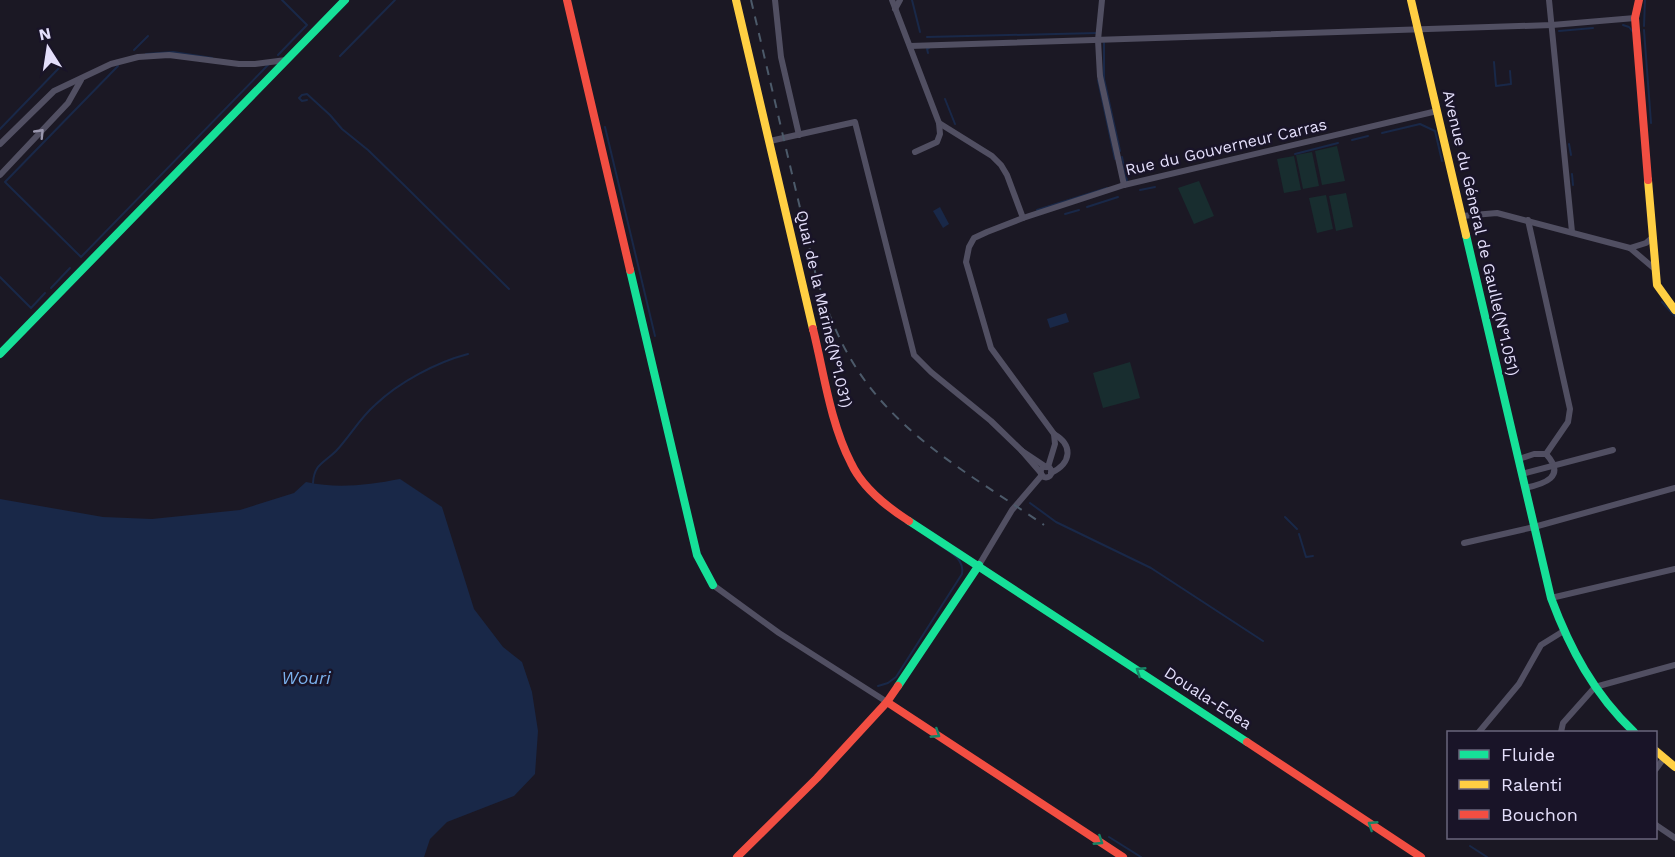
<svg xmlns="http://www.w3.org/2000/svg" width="1675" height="857" font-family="'Work Sans',sans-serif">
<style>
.green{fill:#182d2f}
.water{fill:#192848}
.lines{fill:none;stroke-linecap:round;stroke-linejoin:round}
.stream{stroke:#192848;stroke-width:2}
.street{stroke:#514f62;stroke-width:6}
.fast{stroke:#16e098;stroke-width:8}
.slow{stroke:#ffcf43;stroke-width:8}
.jam{stroke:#f24e42;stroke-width:8}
.rail{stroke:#4c5a6a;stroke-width:2;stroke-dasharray:9 8;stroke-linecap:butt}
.oneway{stroke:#9a97ae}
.oneway2{stroke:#178466}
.labels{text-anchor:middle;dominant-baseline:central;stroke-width:5;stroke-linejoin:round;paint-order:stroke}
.street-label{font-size:16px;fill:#e4dffb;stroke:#191428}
.water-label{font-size:18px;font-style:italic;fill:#7bb1ed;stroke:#191428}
</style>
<rect width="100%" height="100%" fill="#1b1824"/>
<g class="green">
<path d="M 1337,146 L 1345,181 L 1322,185 L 1315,151 Z"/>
<path d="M 1312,152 L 1319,186 L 1303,189 L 1296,155 Z"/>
<path d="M 1294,156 L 1301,190 L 1284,193 L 1277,159 Z"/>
<path d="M 1199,181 L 1214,216 L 1194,224 L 1178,188 Z"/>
<path d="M 1346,193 L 1353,227 L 1336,231 L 1329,196 Z"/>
<path d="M 1326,195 L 1333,229 L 1317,233 L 1309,198 Z"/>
<path d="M 1130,362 L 1140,398 L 1103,408 L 1093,373 Z"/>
</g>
<g class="water">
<path d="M 940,207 L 949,224 L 943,228 L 933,211 Z"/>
<path d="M 1066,313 L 1069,322 L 1050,328 L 1047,319 Z"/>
<path d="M 400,479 L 442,507 L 474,609 L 503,647 L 522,662 L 532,692 L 538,731 L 535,774 L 514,796 L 447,822 L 430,839 L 424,857 L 0,857 L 0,499 L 103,517 L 152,519 L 240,510 L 294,493 L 306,482 C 338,489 368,485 400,479 Z"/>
</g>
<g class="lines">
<g class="stream">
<path d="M 912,0 L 920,32"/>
<path d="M 1623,25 L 1629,27 L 1633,32"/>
<path d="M 1644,26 L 1645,0"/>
<path d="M 1644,30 L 1651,123"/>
<path d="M 1559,31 L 1593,28"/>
<path d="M 927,37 L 1097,33"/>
<path d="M 1104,43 L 1104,79 L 1120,151"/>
<path d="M 134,50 L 148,36"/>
<path d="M 928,53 L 927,49 L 929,48"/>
<path d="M 146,54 L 173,52 L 212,58"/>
<path d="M 278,55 L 307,25 L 282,0"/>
<path d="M 340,56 L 395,0"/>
<path d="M 1494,62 L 1496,86 L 1511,84 L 1510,71"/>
<path d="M 118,66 L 5,182 L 81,257 L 268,65"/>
<path d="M 1098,80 L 1115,159"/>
<path d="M 945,99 L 955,124"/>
<path d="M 307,100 L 302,101 L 299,98 L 302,95 L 307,94 L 330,115 L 342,129 L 368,150 L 406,187 L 509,289"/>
<path d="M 605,127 L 655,336"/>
<path d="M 0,129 L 60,67"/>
<path d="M 1382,133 L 1420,124 L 1435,131 L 1442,161"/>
<path d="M 1352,140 L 1368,136"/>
<path d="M 1569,144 L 1571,155"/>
<path d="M 1295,154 L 1338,143"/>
<path d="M 1122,157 L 1127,181"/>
<path d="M 1572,174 L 1573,185"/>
<path d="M 1140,190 L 1155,187"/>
<path d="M 1087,207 L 1118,197"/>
<path d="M 1037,210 L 1107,188"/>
<path d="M 1065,214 L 1079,210"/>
<path d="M 0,277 L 31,308 L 45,293"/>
<path d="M 51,288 L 70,268"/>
<path d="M 1662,302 L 1675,316"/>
<path d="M 313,483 C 314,464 324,463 336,451 C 350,436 360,418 375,405 C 399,382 437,362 468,354"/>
<path d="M 1030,503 L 1056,522 L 1151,568 L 1263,641"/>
<path d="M 1285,517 L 1297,529"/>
<path d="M 1299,534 L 1306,557 L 1313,556"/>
<path d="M 878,686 L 888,683 L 896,677 L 962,574 C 965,557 947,551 935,542"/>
<path d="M 1109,837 L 1141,857"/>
<path d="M 1470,846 L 1487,857"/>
</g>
<g class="street">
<path d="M 775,0 L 781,57 L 799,135"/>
<path d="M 892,0 L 939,123 L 992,156 L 1001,165 L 1007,175 L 1023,218"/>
<path d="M 1102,0 L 1098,40 L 1100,76 L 1124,185"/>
<path d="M 1549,0 L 1572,232"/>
<path d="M 895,9 L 900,0"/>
<path d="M 910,46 L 1552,25 L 1635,18"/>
<path d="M 770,141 L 855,122 L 914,355 L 931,372 L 991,421 L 1022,451 L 1046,467"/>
<path d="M 0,144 L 54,91 L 111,64 L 138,57 L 169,55 L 239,64 L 255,64 L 286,60"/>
<path d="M 915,152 L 937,142 L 940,134 L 939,123"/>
<path d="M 0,175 L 68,103 L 81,80"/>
<path d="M 1462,216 L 1497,213 L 1630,248 L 1656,270"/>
<path d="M 1528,220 L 1570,409 L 1568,422 L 1546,454"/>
<path d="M 1630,248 L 1646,243 L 1653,237"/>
<path d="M 1022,451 L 1041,473"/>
<path d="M 1519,459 L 1534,454 L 1546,454 C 1567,477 1544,484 1525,488"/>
<circle cx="1046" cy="472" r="5.5"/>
<path d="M 1048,467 L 1055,444 L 1054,434"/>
<path d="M 1051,473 C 1072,463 1073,445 1054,434 L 991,348 L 966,262 L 969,247 L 974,238 L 987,232 L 1023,218 L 1124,185 L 1437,111"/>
<path d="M 1522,474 L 1613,450"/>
<path d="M 1464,543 L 1534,527 L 1675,488"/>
<path d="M 979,565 L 1012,510 L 1042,475"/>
<path d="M 713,585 L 779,633 L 887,702"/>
<path d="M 1551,598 L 1675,569"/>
<path d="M 1479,732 L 1519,684 L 1541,645 L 1562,632"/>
<path d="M 1561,732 L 1563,723 L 1595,687 L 1675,665"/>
<path d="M 1656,769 L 1664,758"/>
<path d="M 1656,825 L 1675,838"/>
</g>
<g class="fast">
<path d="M 1466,235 L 1551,598 C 1570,649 1594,694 1634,732"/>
<path d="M 630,270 L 697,555 L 713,585"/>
<path d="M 0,354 L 345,0"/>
<path d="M 909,521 L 1247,742"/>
<path d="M 898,686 L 979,565"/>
</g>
<g class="slow">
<path d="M 736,0 L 813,329"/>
<path d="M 1411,0 L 1466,235"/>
<path d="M 1648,180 L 1657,285 L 1675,310"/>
<path d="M 1656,751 L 1675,767"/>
</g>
<g class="jam">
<path d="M 567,0 L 630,270"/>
<path d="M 1639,0 L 1635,18 L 1648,180"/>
<path d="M 813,329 C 824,373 830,422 851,463 C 862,487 887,507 909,521"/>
<path d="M 887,702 L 1123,857"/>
<path d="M 1247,742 L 1421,857"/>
<path d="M 737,857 L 817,778 L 887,702 L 898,686"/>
</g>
<path class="rail" d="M 751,0 L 817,280 C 826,306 835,332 849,356 C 894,435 972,475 1044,525"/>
</g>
<defs><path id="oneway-chevron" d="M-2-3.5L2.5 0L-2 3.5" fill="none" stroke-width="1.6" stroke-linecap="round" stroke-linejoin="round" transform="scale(1.5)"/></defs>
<use class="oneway" href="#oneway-chevron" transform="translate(40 133) rotate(-46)"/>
<g class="oneway2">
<use href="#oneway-chevron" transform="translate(1140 671) rotate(-147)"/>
<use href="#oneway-chevron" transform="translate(936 734) rotate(33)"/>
<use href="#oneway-chevron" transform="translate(1372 825) rotate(-147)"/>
<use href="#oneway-chevron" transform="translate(1099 841) rotate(33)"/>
</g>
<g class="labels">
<g class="street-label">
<text transform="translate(1226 147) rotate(-13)">Rue du Gouverneur Carras</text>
<text transform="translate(1481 233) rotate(77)">Avenue du Géneral de Gaulle(N°1.051)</text>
<text transform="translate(824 309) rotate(77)">Quai de la Marine(N°1.031)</text>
<text transform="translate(1208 698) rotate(33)">Douala-Edea</text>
</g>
<g class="water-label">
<text x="306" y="677">Wouri</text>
</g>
</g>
<rect x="1447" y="731" width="210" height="108" fill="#191428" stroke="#6a657c" stroke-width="1.5"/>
<rect x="1459" y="750" width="30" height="9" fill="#16e098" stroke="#6a657c" stroke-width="1.5"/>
<text x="1501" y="761" font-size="18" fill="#e4dffb">Fluide</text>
<rect x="1459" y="780" width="30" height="9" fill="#ffcf43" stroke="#6a657c" stroke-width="1.5"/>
<text x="1501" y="791" font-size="18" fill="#e4dffb">Ralenti</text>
<rect x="1459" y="810" width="30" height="9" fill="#f24e42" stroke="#6a657c" stroke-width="1.5"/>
<text x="1501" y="821" font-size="18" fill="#e4dffb">Bouchon</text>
<g transform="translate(48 48) rotate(348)" stroke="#191428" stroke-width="4.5" paint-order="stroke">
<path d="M0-4.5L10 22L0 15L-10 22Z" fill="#e4dffb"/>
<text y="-9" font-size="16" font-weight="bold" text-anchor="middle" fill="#e4dffb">N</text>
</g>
</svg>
